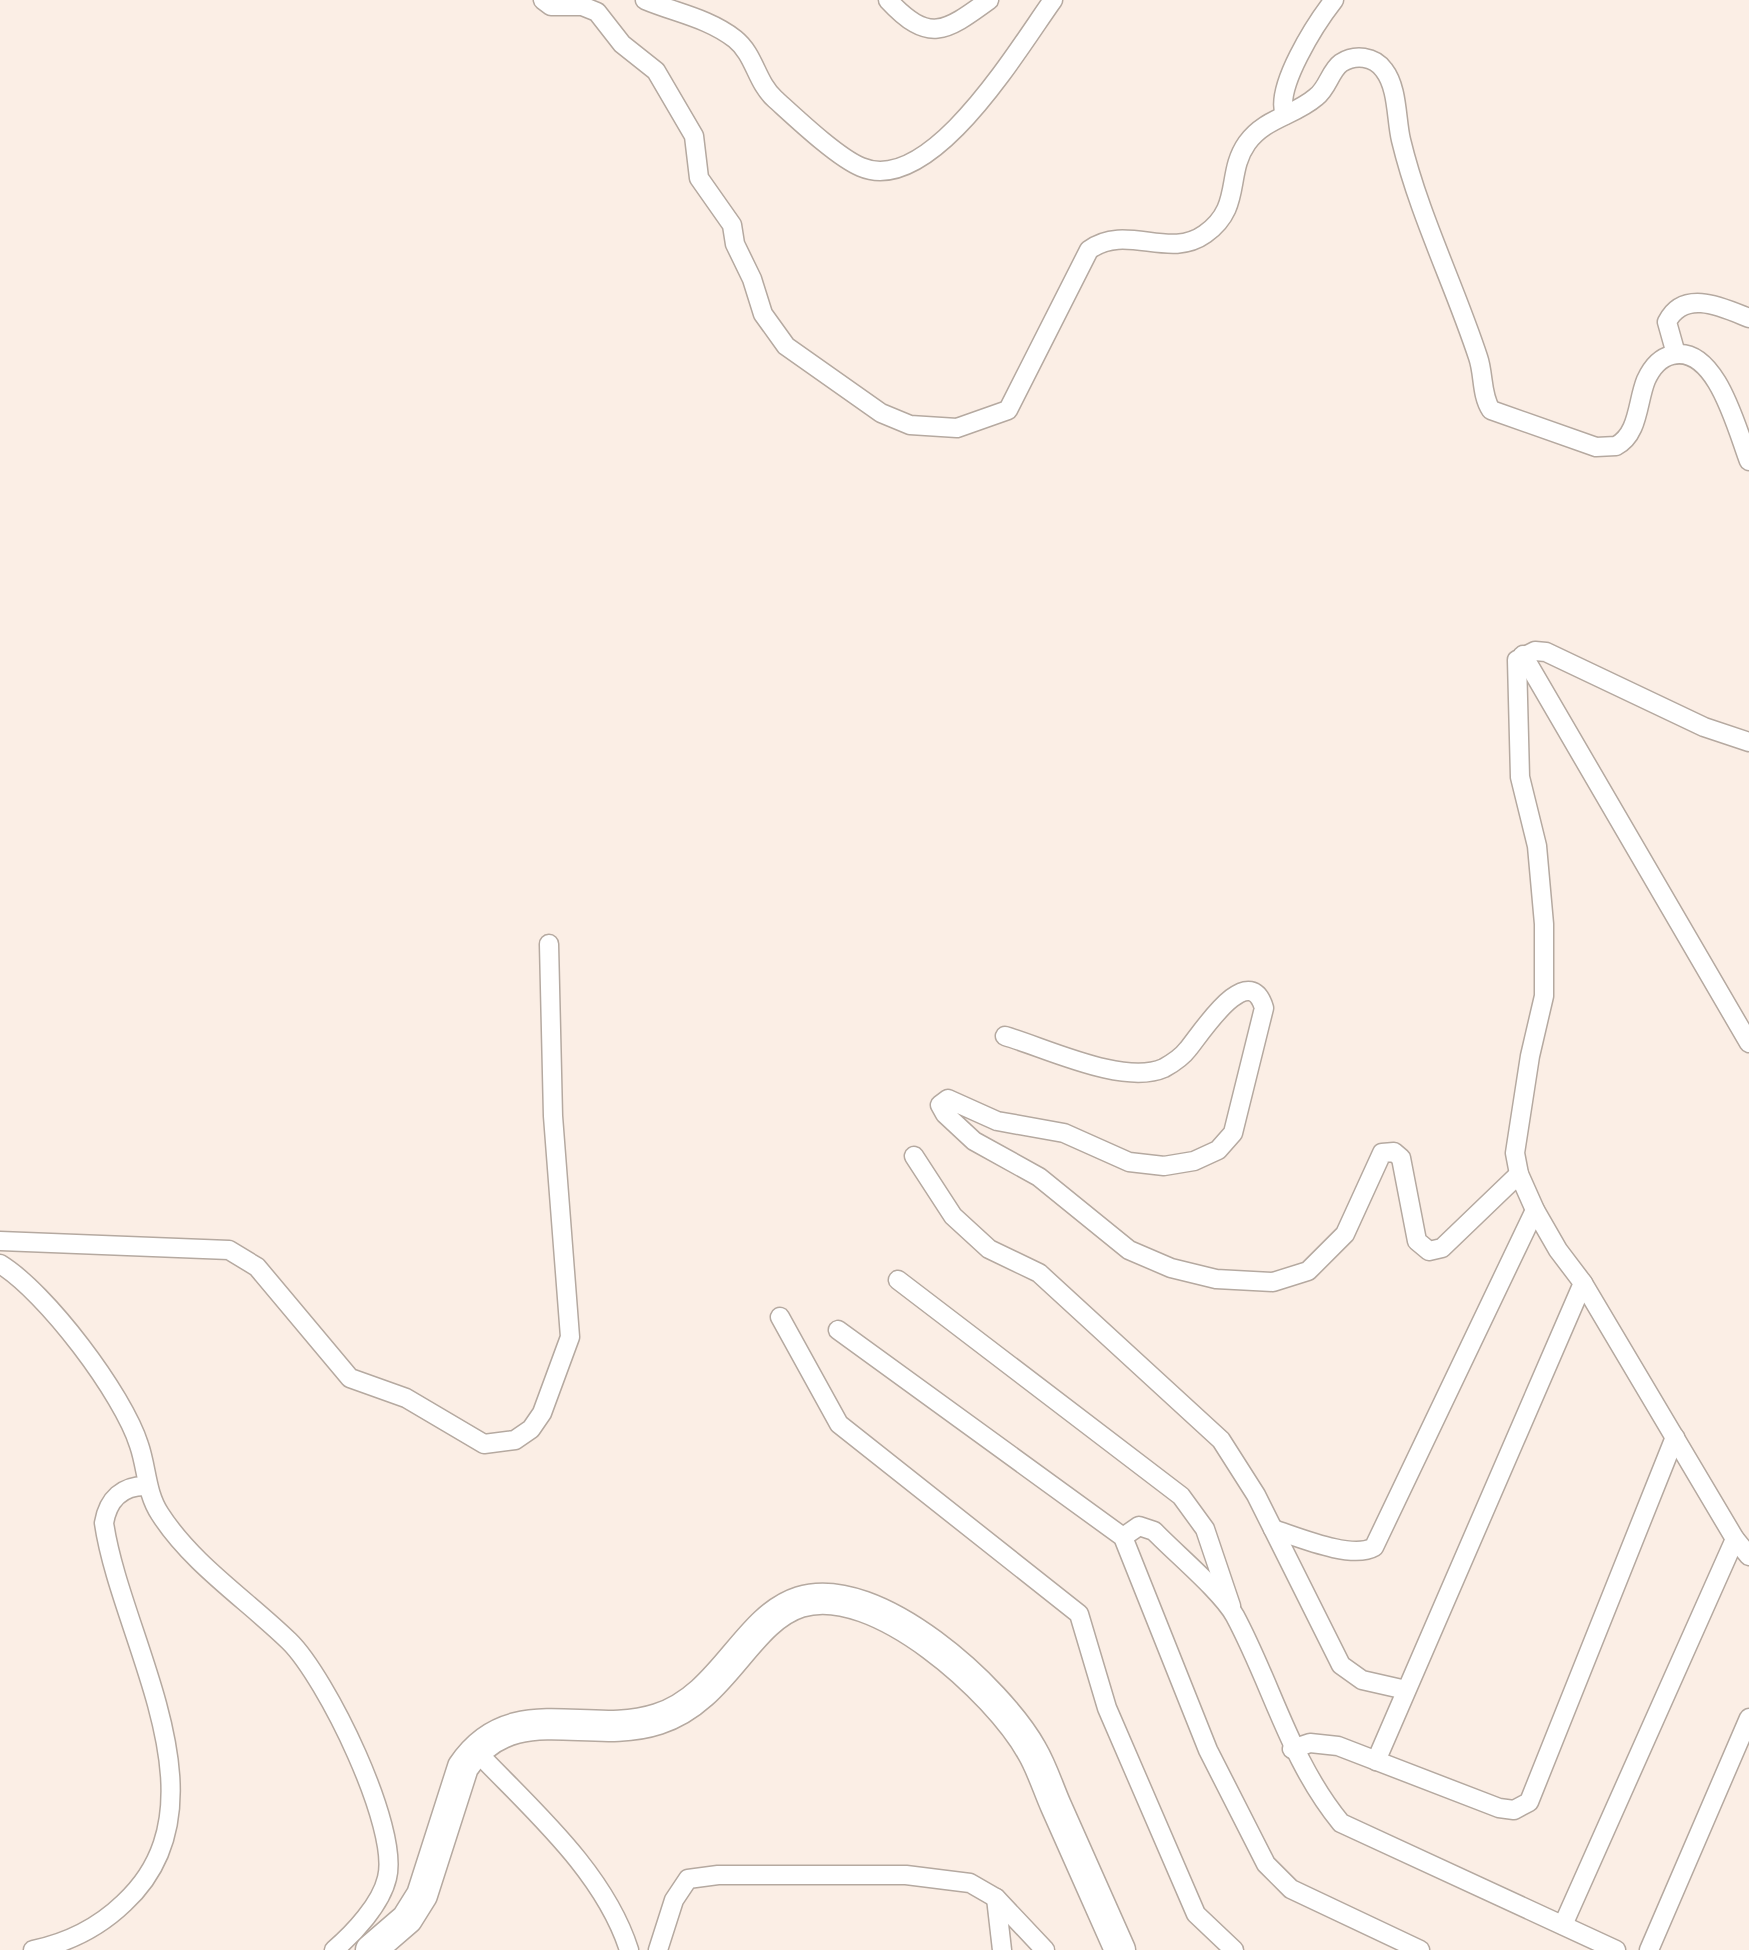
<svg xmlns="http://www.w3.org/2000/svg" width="1749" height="1950" font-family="Barlow,sans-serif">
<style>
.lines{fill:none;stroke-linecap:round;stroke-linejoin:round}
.minor-casing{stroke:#b5a9a0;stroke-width:21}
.primary-casing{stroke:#b5a9a0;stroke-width:33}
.minor{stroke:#fff;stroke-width:18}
.primary{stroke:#fff;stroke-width:30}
</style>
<rect width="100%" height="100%" fill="#fbeee5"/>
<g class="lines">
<g class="minor-casing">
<g id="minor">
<path d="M 543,0 L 551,6 L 582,6 L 597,12 L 622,44 L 656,71 L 694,136 L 699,178 L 732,225 L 735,244 L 752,279 L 763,314 L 786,346 L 881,413 L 910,425 L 957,428 L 1008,410 L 1089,250 C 1126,223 1169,260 1205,234 C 1243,207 1225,174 1247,143 C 1265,118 1294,116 1316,97 C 1328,88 1330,71 1341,63 C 1355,54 1374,56 1384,70 C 1398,88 1396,119 1401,140 C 1419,215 1454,284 1478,357 C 1484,374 1481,395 1491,410 L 1596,447 L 1616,446 C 1639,434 1637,402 1646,380 C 1651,369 1659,358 1672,355 C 1716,344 1737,430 1749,461"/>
<path d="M 645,0 C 676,13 708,18 735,39 C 755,55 756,82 775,99 C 796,118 837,157 861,167 C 931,197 1019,47 1053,0"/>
<path d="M 888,0 C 929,44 945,32 989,0"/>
<path d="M 1285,115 C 1274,88 1316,23 1334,0"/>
<path d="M 1676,354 L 1667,322 C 1684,288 1724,308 1749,318"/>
<path d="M 1523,655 L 1749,1043"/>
<path d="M 1005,1036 C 1046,1048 1124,1086 1164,1068 C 1173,1063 1182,1057 1188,1049 C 1200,1035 1249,957 1264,1008 L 1233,1133 L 1218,1150 L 1194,1161 L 1164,1166 L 1129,1162 L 1064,1133 L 997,1121 L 948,1099 L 940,1105 L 945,1114 L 974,1141 L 1039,1177 L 1129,1250 L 1171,1268 L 1216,1279 L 1273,1282 L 1308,1271 L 1345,1234 L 1382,1153 L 1394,1152 L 1401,1158 L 1417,1241 L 1429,1251 L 1442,1248 L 1519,1174"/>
<path d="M 914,1156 L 953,1216 L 989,1249 L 1039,1273 L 1221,1440 L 1256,1495 L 1341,1665 L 1362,1680 L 1406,1690"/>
<path d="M 0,1241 L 229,1250 L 257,1267 L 350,1378 L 406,1398 L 484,1444 L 515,1440 L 531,1429 L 542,1413 L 570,1337 L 553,1116 L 549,944"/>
<path d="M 0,1264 C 46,1292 123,1394 139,1445 C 147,1468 146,1493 160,1514 C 192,1564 247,1600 289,1641 C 326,1677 400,1828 387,1878 C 381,1904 354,1933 334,1950"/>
<path d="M 898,1280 L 1181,1496 L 1205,1529 L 1231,1606"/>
<path d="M 1583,1283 L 1735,1539 L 1749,1556"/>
<path d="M 780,1317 L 839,1424 L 1079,1614 L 1107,1708 L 1196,1914 L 1234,1950"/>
<path d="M 838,1330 L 1123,1537 L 1208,1750 L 1266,1864 L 1291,1889 L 1420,1950"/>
<path d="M 1273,1529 C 1298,1537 1352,1560 1374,1547 L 1535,1210"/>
<path d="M 1123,1537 L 1139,1526 L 1154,1531 C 1175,1553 1222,1592 1235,1616 C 1272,1685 1290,1761 1341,1823 L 1616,1950"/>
<path d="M 1292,1749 L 1310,1743 L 1338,1746 L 1499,1808 L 1514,1810 L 1529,1802 L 1675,1437"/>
<path d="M 475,1750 C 530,1808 604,1871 629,1950"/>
<path d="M 1376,1761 L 1583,1283 L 1558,1250 L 1535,1210 L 1519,1174 L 1515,1153 L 1530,1056 L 1544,996 L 1544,924 L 1537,846 L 1520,777 L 1517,660 L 1535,651 L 1546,652 L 1704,727 L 1749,742"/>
<path d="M 996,1898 L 1002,1950"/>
<path d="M 1563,1925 L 1735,1539"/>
<path d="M 33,1950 C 67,1943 99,1927 124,1903 C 232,1803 121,1640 104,1523 C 108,1499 123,1485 147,1486"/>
<path d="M 658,1950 L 674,1900 L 688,1879 L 718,1875 L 906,1875 L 970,1883 L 996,1898 L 1045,1950"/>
<path d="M 1649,1950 L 1749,1718"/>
</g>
</g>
<g class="primary-casing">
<path id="primary" d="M 371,1950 L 407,1919 L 422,1895 L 463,1767 C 512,1694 588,1742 658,1719 C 724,1698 746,1619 800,1602 C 876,1578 998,1690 1032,1751 C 1042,1768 1048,1788 1056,1806 C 1077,1854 1099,1902 1120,1950"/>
</g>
<use href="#minor" class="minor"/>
<use href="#primary" class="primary"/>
</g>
</svg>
